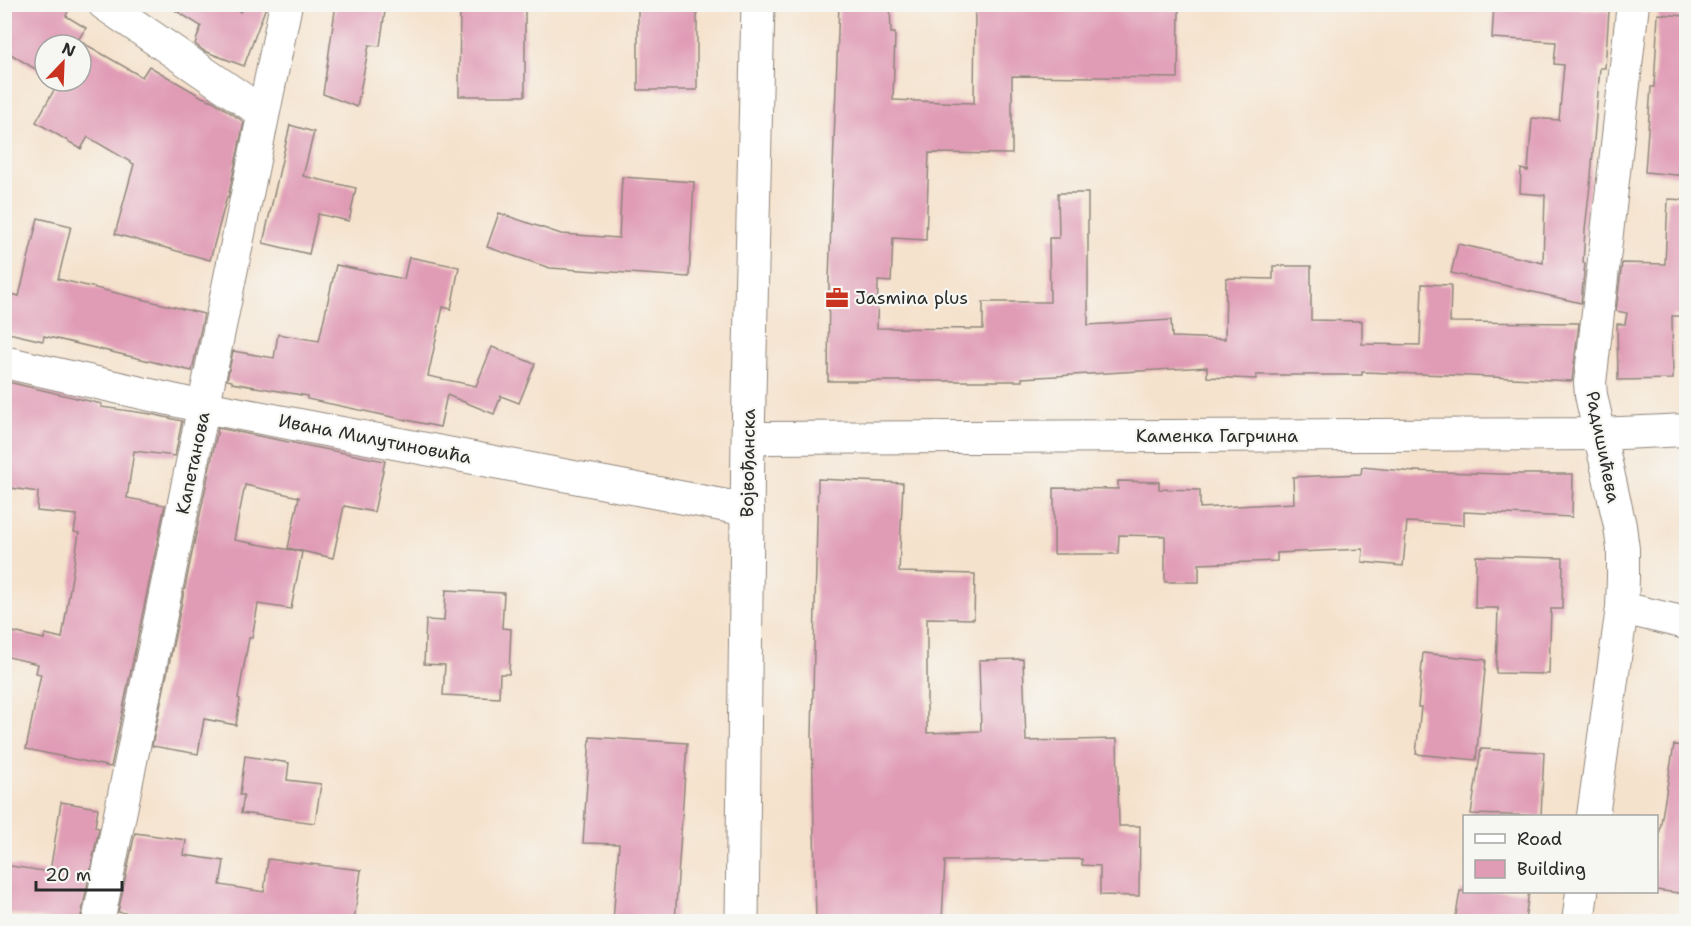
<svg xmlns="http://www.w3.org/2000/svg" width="1691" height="926" font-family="'Shantell Sans',sans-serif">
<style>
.building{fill:#e09bb5}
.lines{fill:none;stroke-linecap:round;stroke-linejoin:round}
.minor-casing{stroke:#90867c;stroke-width:34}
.tertiary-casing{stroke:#90867c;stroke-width:35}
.minor{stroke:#fff;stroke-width:32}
.tertiary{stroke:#fff;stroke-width:33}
.labels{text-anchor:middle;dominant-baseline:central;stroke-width:4.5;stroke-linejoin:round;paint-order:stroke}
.poi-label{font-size:18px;fill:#2b2b2b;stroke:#f6f6f2;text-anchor:start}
.street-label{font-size:18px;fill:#2b2b2b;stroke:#f6f6f2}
</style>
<rect width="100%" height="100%" fill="#f6f6f2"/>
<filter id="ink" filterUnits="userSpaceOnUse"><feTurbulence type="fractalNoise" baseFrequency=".0167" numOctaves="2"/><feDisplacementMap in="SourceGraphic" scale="12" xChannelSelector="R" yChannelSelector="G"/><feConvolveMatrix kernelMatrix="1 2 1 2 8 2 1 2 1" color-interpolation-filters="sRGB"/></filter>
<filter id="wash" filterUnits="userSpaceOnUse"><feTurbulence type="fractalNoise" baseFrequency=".008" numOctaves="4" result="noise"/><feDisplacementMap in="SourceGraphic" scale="24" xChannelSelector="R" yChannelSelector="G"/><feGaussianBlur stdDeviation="1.35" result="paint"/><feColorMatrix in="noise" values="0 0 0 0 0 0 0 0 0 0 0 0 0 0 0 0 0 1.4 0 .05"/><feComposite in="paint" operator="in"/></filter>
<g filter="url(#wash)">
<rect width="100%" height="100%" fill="#f5e2cc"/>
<g id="blocks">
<g class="building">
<path d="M 4,4 L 71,4 L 66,16 L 86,28 L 78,40 L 142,77 L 149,66 L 202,97 L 213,101 L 244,122 L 228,198 L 227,197 L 210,260 L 115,234 L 134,164 L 88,137 L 81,149 L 36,122 L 58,83 L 55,81 L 81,81 L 81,45 L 45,45 L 45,75 L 4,50 Z"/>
<path d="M 165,4 L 220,4 L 241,12 L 243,4 L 267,4 L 244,66 L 204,51 L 195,44 L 201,26 Z"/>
<path d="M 336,4 L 386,4 L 380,46 L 369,45 L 357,107 L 323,94 Z"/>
<path d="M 460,4 L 525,4 L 525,96 L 459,96 Z"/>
<rect x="638" y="4" width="59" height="86"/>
<path d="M 839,4 L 890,4 L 891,33 L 895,33 L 893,100 L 941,102 L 974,103 L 975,8 L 1179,9 L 1178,78 L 1012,76 L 1012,154 L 929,153 L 926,240 L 893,238 L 891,282 L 878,281 L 877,328 L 983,329 L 983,302 L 1050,302 L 1049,238 L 1059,238 L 1058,193 L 1088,193 L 1088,325 L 1171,320 L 1172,337 L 1225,339 L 1226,278 L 1273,279 L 1273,266 L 1311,266 L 1311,320 L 1362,321 L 1362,344 L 1420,345 L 1422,284 L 1451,285 L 1450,322 L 1579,323 L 1572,381 L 1449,375 L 1362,372 L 1362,375 L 1256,375 L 1256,379 L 1207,377 L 1207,367 L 1022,378 L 1022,381 L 828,381 L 829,279 Z"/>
<path d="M 1494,4 L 1520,4 L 1609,11 L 1605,68 L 1600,68 L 1591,176 L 1585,230 L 1583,263 L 1585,263 L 1581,303 L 1451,273 L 1458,244 L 1543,263 L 1545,195 L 1520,193 L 1521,169 L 1528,171 L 1532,118 L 1559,120 L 1564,65 L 1554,64 L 1556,42 L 1492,38 Z"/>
<path d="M 1658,14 L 1686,16 L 1686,176 L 1645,172 L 1651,87 L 1654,87 Z"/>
<path d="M 290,125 L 314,132 L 303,176 L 356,188 L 349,221 L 318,214 L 309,254 L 263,243 Z"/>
<path d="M 622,177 L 694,182 L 689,277 L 550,268 L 487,247 L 499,213 L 561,234 L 619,238 Z"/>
<path d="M 1668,199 L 1686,200 L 1686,312 L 1680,312 L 1680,316 L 1672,316 L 1673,379 L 1618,380 L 1617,324 L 1625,324 L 1627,313 L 1616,311 L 1622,263 L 1665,264 Z"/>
<path d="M 38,218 L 71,226 L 58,279 L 204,314 L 192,371 L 44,336 L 43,341 L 4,332 L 4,292 L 19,296 Z"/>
<path d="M 409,257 L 459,267 L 451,309 L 443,307 L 428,376 L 476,386 L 492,347 L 535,364 L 519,403 L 501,396 L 494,414 L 447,395 L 440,427 L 307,399 L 307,396 L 232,383 L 232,381 L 227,380 L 233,351 L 274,358 L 278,334 L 319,341 L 336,265 L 404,279 Z"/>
<path d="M 4,381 L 102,404 L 101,407 L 151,414 L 182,421 L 175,456 L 134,451 L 127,498 L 165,505 L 111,767 L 26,749 L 41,674 L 36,673 L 38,664 L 4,656 L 4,630 L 44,639 L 45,634 L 62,638 L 79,533 L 74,532 L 77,515 L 37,511 L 38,492 L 4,487 Z"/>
<path d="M 218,428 L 385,461 L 374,512 L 344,506 L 333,558 L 288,548 L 299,497 L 245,485 L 234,540 L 302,552 L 291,609 L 258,604 L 252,638 L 249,638 L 238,698 L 240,699 L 236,725 L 204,719 L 198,754 L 152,746 Z"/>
<path d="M 1362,467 L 1414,472 L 1414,471 L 1499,474 L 1573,474 L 1572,517 L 1464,512 L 1464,525 L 1407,522 L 1403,566 L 1362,562 L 1363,549 L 1277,553 L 1277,561 L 1199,564 L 1199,582 L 1165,582 L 1165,536 L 1119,535 L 1118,554 L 1054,554 L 1054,488 L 1118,489 L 1118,481 L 1159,482 L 1159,489 L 1200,490 L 1200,508 L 1294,503 L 1293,477 L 1361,474 Z"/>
<path d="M 818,479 L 903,483 L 899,572 L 975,574 L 974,619 L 927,618 L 927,733 L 981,731 L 979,660 L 1023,659 L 1026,741 L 1117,739 L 1119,826 L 1140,826 L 1139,896 L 1100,895 L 1100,866 L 1082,865 L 1082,859 L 945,861 L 942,921 L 816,921 L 812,736 Z"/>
<path d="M 1476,556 L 1563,558 L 1562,609 L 1551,609 L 1549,674 L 1496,673 L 1498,608 L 1475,608 Z"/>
<path d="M 446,590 L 504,593 L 502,628 L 511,629 L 509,674 L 500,674 L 499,698 L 443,695 L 445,665 L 424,664 L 426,620 L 444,621 Z"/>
<path d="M 1423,653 L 1486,660 L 1476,760 L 1416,754 L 1421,707 L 1418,707 Z"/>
<path d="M 590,737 L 687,743 L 675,921 L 613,921 L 619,844 L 583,843 Z"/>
<path d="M 1674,745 L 1686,746 L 1686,894 L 1656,890 L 1656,853 Z"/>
<path d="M 1481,749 L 1544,752 L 1541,816 L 1471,814 Z"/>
<path d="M 245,756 L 289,763 L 287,780 L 321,784 L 315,823 L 241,813 L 244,795 L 240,795 Z"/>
<path d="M 61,802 L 98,808 L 95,827 L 99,828 L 80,921 L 60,921 L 4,913 L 4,865 L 50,872 Z"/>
<path d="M 135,833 L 186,840 L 184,855 L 224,861 L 220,885 L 264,892 L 268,859 L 361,870 L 354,921 L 182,921 L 118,912 Z"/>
<path d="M 1460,891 L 1529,891 L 1525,921 L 1455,921 Z"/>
</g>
</g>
</g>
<g filter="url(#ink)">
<use href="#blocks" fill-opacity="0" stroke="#90867c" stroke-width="1.5"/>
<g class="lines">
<g class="minor-casing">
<g id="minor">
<path d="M 104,4 L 263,113"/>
<path d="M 4,362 L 204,407 L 748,510"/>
<path d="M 748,438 L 1600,434 L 1686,430"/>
<path d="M 1622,608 L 1686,623"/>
<path d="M 1593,816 L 1622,608 L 1623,577 L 1623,549 L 1620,526 L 1591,395 L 1590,383 L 1633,4"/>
<path d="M 98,922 L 286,4"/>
<path d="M 1578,922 L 1582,892"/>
</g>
</g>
<g class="tertiary-casing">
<path id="tertiary" d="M 742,922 L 748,438 L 758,4"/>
</g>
<use href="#minor" class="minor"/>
<use href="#tertiary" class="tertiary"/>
</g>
</g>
<defs>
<g id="office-bare" transform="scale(1.8)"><path d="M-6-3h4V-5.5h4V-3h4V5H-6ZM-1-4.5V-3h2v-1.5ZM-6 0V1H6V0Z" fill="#c8321e" stroke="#f6f6f2" stroke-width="2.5" paint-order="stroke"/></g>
</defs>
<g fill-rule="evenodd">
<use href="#office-bare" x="837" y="298"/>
</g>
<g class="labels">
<g class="poi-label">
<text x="855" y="298">Jasmina plus</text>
</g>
<g class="street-label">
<text x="1217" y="436">Каменка Гагрчина</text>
<text transform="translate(375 439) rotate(11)">Ивана Милутиновића</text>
<text transform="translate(1603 447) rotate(79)">Радишићева</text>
<text transform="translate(193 463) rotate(-78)">Капетанова</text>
<text transform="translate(748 463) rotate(-89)">Војвођанска</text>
</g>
</g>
<rect width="1691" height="926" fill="none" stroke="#f6f6f2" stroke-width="24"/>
<rect x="1463" y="815" width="195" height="78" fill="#f6f6f2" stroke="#a5a5a2" stroke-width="1.5"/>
<rect x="1475" y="834" width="30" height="9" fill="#ffffff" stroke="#a5a5a2" stroke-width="1.5"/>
<text x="1517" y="845" font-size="18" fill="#2b2b2b">Road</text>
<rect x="1475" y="860" width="30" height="18" fill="#e09bb5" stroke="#a5a5a2" stroke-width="1.5"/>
<text x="1517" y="875" font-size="18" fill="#2b2b2b">Building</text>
<g transform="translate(63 63) rotate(23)"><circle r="28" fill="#f6f6f2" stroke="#a5a5a2" stroke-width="1.5"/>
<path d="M0-4.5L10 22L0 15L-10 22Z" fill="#c8321e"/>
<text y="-9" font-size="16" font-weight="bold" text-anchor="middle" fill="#2b2b2b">N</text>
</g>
<path d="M36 881v9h86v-9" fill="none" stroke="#2b2b2b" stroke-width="3"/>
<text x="45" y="881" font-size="18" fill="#2b2b2b" stroke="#f6f6f2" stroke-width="4.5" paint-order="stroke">20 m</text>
</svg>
